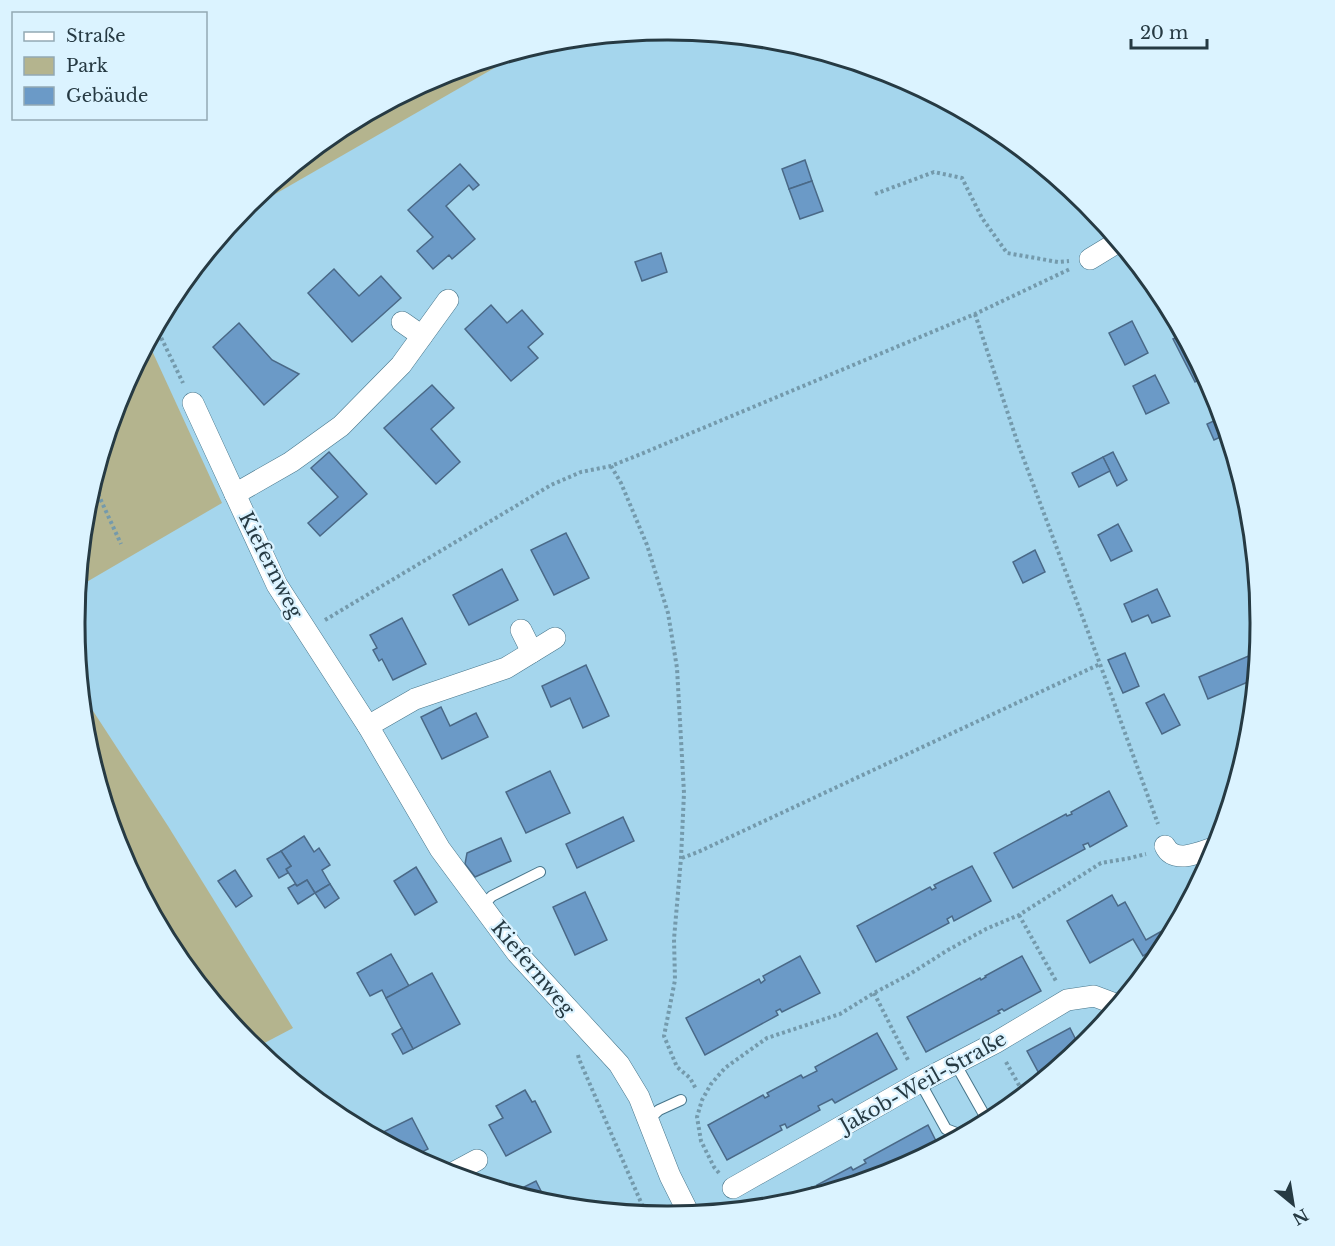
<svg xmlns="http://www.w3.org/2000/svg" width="1335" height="1246" font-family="'Libre Baskerville',serif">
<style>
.green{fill:#b4b48e}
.building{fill:#6b9ac7;stroke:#4a6987;stroke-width:1.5}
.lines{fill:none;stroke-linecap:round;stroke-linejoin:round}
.lane-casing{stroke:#48768b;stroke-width:12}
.street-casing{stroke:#48768b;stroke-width:22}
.path{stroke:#749aac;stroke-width:4;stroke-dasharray:3 3;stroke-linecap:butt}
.lane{stroke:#fff;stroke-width:10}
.street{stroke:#fff;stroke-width:21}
.labels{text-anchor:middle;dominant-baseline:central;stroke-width:4.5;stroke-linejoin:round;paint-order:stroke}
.street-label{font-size:20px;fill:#263a43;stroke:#dbf3ff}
.rim{fill:none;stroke:#263a43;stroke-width:3}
</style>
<rect width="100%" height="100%" fill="#a5d6ed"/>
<g class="green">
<path d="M 529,48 L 239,215 L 248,203 L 338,130 L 441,75 Z"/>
<path d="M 148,342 L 222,503 L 78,587 L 86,507 L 120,396 Z"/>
<path d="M 82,694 L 168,826 L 293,1028 L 255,1048 L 248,1042 L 174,952 L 120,850 L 86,738 Z"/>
</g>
<g class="building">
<path d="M 805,160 L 812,181 L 789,189 L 782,169 Z"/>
<path d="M 460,164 L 479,185 L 473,190 L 469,185 L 446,206 L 475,239 L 452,259 L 449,255 L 433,269 L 417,251 L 433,237 L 408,210 Z"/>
<path d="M 812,181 L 823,211 L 800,219 L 789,189 Z"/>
<path d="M 661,253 L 667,272 L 642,281 L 635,262 Z"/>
<path d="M 334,269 L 359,296 L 381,276 L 401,298 L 352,342 L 308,293 Z"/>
<path d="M 491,305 L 507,323 L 522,310 L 543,334 L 528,347 L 538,358 L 511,381 L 465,329 Z"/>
<path d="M 1132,321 L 1148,353 L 1125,365 L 1109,333 Z"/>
<path d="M 239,323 L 272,360 L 299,374 L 264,405 L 213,347 Z"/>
<path d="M 1183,335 L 1205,376 L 1195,382 L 1173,339 Z"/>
<path d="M 1155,375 L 1169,403 L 1146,414 L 1133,386 Z"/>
<path d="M 432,385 L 454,408 L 431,429 L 460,462 L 436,484 L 384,428 Z"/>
<path d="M 1222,417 L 1227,434 L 1214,440 L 1207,424 Z"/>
<path d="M 329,452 L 367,494 L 320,536 L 308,523 L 338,497 L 311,468 Z"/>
<path d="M 1113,452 L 1127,480 L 1117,486 L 1103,457 Z"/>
<path d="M 1103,457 L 1110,471 L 1079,487 L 1072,473 Z"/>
<path d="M 1118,524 L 1132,551 L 1111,561 L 1098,535 Z"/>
<path d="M 566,533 L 589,578 L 554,595 L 531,550 Z"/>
<path d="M 1035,550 L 1045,572 L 1023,583 L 1013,562 Z"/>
<path d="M 502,569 L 518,600 L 469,625 L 453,595 Z"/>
<path d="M 1157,589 L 1170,616 L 1152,623 L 1148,615 L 1132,622 L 1124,604 Z"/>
<path d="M 402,618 L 426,664 L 393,680 L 382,659 L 379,661 L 373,650 L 377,648 L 370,635 Z"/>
<path d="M 1125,653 L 1139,686 L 1123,693 L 1108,660 Z"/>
<path d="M 1251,655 L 1256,667 L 1255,679 L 1208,699 L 1199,677 Z"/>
<path d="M 586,665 L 609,716 L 583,728 L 570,698 L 551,707 L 542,686 Z"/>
<path d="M 1164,694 L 1180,725 L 1162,734 L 1146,703 Z"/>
<path d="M 441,707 L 450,726 L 476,713 L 488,737 L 442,759 L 421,717 Z"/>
<path d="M 550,771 L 570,813 L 526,833 L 506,792 Z"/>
<path d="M 1109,791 L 1127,826 L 1090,847 L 1088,843 L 1083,845 L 1085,849 L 1013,888 L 994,853 L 1066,814 L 1067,816 L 1072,814 L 1071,812 Z"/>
<path d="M 623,817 L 634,841 L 577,868 L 566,844 Z"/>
<path d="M 304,836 L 314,852 L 319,848 L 330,865 L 322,870 L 330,884 L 315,893 L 307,880 L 297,886 L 286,869 L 291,866 L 281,851 Z"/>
<path d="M 501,838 L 511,861 L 475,877 L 465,864 L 467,853 Z"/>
<path d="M 281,851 L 291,866 L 286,869 L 288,873 L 279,878 L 267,859 Z"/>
<path d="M 972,866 L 991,901 L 954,921 L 952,916 L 947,919 L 949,923 L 876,962 L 857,926 L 930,887 L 932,890 L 936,888 L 934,885 Z"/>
<path d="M 416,867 L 437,902 L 415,915 L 394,881 Z"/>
<path d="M 235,870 L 252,896 L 236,907 L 218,881 Z"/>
<path d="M 307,880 L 315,893 L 298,904 L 288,888 L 295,884 L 297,886 Z"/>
<path d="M 330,884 L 339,898 L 325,908 L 315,893 Z"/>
<path d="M 585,892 L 607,940 L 575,955 L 553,907 Z"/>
<path d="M 1112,895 L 1118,906 L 1125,902 L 1146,940 L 1176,923 L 1160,953 L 1156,959 L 1151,951 L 1143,956 L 1133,939 L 1090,963 L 1067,921 Z"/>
<path d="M 391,954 L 409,986 L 386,998 L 382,990 L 370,996 L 357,973 Z"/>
<path d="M 800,956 L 820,993 L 782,1012 L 780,1009 L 776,1011 L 778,1015 L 705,1055 L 686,1018 L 759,979 L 761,983 L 765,980 L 763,976 Z"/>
<path d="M 1022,956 L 1041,991 L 1004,1011 L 1002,1009 L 998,1011 L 1000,1013 L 926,1052 L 907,1017 L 980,978 L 981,980 L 986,977 L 985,976 Z"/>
<path d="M 432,973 L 460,1024 L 413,1049 L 386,998 Z"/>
<path d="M 402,1028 L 413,1049 L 403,1054 L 392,1034 Z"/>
<path d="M 1070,1028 L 1080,1048 L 1042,1079 L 1027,1051 Z"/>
<path d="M 877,1033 L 897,1069 L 835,1103 L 832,1099 L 818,1106 L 820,1110 L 787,1128 L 785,1124 L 780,1126 L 782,1130 L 727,1160 L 708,1125 L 763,1095 L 765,1098 L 769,1096 L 767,1093 L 801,1075 L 803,1078 L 817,1071 L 815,1067 Z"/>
<path d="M 525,1090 L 532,1102 L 535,1101 L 551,1132 L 506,1156 L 489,1125 L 503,1118 L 496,1106 Z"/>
<path d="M 412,1118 L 428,1149 L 414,1156 L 382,1140 L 379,1134 Z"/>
<path d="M 928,1125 L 939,1147 L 894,1171 L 779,1205 L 812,1187 L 814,1190 L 818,1187 L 817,1185 L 851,1167 L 853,1170 L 866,1163 L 864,1160 Z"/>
<path d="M 536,1181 L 547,1203 L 512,1193 Z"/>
</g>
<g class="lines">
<g class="lane-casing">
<g id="lane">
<path d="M 482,906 L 492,896 L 540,872"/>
<path d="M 920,1082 L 946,1129 L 959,1134 L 986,1118 L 955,1063"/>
<path d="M 648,1120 L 659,1110 L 681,1100"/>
</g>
</g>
<g class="street-casing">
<g id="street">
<path d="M 1090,259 L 1118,242"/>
<path d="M 402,322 L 422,336"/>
<path d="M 193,403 L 277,585 L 368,726 L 440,849 L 517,953 L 619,1064 L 639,1097 L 670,1176 L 689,1214"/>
<path d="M 235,494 L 291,462 L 341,426 L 401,365 L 448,300"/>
<path d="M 521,630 L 532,652"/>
<path d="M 368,726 L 415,699 L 506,668 L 555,638"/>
<path d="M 1165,846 C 1174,865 1201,852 1216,847"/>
<path d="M 451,1174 L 477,1160"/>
<path d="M 733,1188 L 920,1082 L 995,1043 L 1067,1000 L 1094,996 L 1118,1005"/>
</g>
</g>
<g class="path">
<path d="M 875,194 L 934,172 L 962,178 L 982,218 L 1007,253 L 1058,262 L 1069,261"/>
<path d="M 975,314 L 1017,441 L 1100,664 L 1158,824"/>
<path d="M 156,327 L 183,383"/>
<path d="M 611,466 L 621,483 L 647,545 L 668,613 L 677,668 L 684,793 L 681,858 L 674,939 L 675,980 L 664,1036 L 677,1067 L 690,1078 L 696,1089"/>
<path d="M 93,483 L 121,544"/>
<path d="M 325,620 L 551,485 L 581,472 L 611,466 L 641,454 L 975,314 L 1070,269"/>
<path d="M 682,858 L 698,852 L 1100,664"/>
<path d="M 1019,915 L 1056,981"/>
<path d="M 874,993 L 909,1062"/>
<path d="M 578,1055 L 579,1059 L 646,1214"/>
<path d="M 1006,1062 L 1024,1094"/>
<path d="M 719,1173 L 714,1167 L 701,1141 L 697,1117 L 702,1100 L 711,1084 L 725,1068 L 767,1038 L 840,1014 L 874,993 L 910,974 L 948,950 L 986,929 L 1019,915 L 1101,863 L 1130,858 L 1146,854"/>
</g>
<use href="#lane" class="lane"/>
<use href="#street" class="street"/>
</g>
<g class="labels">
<g class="street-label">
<text transform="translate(271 565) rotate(63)">Kiefernweg</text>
<text transform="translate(533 968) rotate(50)">Kiefernweg</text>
<text transform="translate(923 1082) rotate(-29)">Jakob-Weil-Straße</text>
</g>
</g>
<path d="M0 0H1335V1246H0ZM667 40H668A582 582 0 0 1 1250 622V624A582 582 0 0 1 668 1206H667A582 582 0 0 1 85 624V622A582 582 0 0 1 667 40Z" fill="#dbf3ff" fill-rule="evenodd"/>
<path class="rim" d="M667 40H668A582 582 0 0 1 1250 622V624A582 582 0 0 1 668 1206H667A582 582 0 0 1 85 624V622A582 582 0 0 1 667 40Z"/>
<rect x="12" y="12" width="195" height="108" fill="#dbf3ff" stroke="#93a9b4" stroke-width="1.5"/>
<rect x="24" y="32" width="30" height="9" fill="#ffffff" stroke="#93a9b4" stroke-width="1.5"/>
<text x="66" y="42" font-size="18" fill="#263a43">Straße</text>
<rect x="24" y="57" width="30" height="18" fill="#b4b48e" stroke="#93a9b4" stroke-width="1.5"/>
<text x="66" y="72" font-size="18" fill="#263a43">Park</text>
<rect x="24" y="87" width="30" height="18" fill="#6b9ac7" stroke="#93a9b4" stroke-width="1.5"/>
<text x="66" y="102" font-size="18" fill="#263a43">Gebäude</text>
<g transform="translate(1293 1204) rotate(150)" stroke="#dbf3ff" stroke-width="4.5" paint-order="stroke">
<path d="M0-4.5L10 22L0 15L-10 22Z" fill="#263a43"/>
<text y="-9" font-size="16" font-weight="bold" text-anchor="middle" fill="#263a43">N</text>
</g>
<path d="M1131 39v9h76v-9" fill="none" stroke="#263a43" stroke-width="3"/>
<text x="1140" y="39" font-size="18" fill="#263a43" stroke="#dbf3ff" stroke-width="4.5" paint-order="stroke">20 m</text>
</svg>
